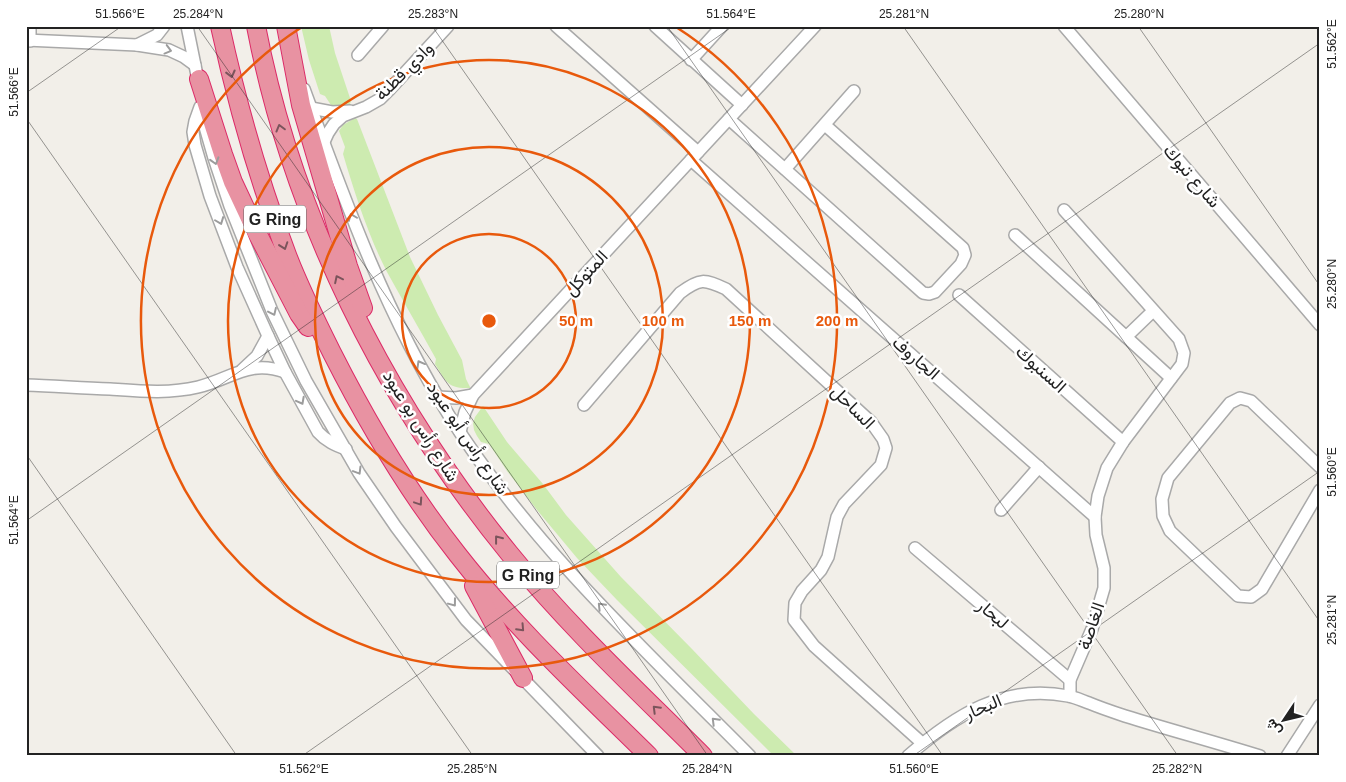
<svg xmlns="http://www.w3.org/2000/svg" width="1346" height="782" font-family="Arial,Vazirmatn,sans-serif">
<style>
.grass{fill:#cdebb0}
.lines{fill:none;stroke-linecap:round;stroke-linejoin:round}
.minor-casing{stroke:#a9a9a9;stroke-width:14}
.highway-casing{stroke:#dc2a67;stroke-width:20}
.minor{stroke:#fff;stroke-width:11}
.highway{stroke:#e892a2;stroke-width:18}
.oneway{stroke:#9c9c9c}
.oneway2{stroke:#7b545c}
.ticks{fill:none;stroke:#222;stroke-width:1;stroke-opacity:0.45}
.ring{fill:none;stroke:#e8590c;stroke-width:2.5}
.labels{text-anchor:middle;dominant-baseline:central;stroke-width:5;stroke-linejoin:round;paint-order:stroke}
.shield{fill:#fff;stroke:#646464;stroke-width:1}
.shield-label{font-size:16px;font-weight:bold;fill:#222}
.street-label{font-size:18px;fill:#222;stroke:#fff}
.centre{fill:#e8590c;stroke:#fff;stroke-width:2.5}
.ring-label{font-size:15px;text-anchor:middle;font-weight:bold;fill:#e8590c;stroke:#fff;stroke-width:5;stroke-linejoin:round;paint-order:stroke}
.neatline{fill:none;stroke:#222;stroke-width:2}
.ticks-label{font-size:12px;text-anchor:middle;fill:#222}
</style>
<rect width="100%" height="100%" fill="#f2efe9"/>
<g class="grass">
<path d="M 301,26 L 329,26 L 335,53 L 351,101 L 350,104 L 341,106 L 331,105 L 325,96 L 320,94 L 309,60 Z"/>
<path d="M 355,118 L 357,119 L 410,257 L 438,315 L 462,360 L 466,379 L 470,387 L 470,388 C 447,389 446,381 435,364 L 436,359 C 420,330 403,301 387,272 C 368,235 355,194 343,154 L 345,147 L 339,131 L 343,125 Z"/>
<path d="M 483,406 L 507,442 L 543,484 L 566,515 L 621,577 L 692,649 L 754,714 L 797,756 L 774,756 L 617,600 L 577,558 L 537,510 L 507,471 L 489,444 L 481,442 L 477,436 L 474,430 L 473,423 L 475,417 Z"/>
</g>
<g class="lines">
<g class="minor-casing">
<g id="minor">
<path d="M 187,26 L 199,85"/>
<path d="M 556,26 L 698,152"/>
<path d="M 655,26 L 742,105"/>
<path d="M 1064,26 L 1320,325"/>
<path d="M 26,40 L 137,45 L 169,50 L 184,57 L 195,65"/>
<path d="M 30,41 L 30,26"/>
<path d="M 137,45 L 157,35 L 164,26"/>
<path d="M 358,55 L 383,26"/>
<path d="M 691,60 L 722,26"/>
<path d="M 304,89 C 345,201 386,315 450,417 C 531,545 644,649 750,756"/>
<path d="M 200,107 L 195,121 L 193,132 L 195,145 L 210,196 L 237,267 L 268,336 L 285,372 L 318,432 C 326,441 335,445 346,449"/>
<path d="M 311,108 L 332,112 L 350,111"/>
<path d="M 201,113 L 214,158 L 230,206 L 272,311 L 306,381 L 359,473 L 396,527 L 466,620 L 598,756"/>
<path d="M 729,119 L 923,293 L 929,294 L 935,292 L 961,264 L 965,255 L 963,248 L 825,125"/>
<path d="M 323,144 L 328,133 L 334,124 L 343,116 L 366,107 L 380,99 L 390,89 L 448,26"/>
<path d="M 691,160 L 1095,517"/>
<path d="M 785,169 L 854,91"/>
<path d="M 1064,210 L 1179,339 L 1184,353 L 1182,364 L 1123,442 L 1107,468 L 1098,496 L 1095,517 L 1096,535 L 1104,568 L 1104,588 L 1092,629 L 1070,680 L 1070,696"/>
<path d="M 1015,235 L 1171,378"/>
<path d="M 959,295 L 1123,442"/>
<path d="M 1126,337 L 1153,311"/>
<path d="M 242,370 L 257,356 L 268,336"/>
<path d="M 26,385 C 54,386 82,388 110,389 C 139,391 169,394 198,387 C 231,379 249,359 285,372"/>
<path d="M 438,397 L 456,398 L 473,395"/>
<path d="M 584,405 L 680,293 C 700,278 704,279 726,289 L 871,422 L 883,439 L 886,448 L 881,465 L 844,504 L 837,517 L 828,557 L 821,570 L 802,591 L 795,603 L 794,620 L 814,646 L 922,743"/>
<path d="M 460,432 L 465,412 L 473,395 L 815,26"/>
<path d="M 1320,467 L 1251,401 L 1240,398 L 1230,403 L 1168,478 L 1162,499 L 1163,516 L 1170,531 L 1238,596 L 1251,597 L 1262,589 L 1320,490"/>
<path d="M 1001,510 L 1039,467"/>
<path d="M 915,548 L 1070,680"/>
<path d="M 908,756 C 954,716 1004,683 1068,696 C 1075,697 1083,701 1089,703 C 1101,708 1113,712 1125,716 C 1170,730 1215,742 1260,756"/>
<path d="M 1287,756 L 1320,705"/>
</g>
</g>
<g class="highway-casing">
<g id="highway">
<path d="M 220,26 C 237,104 259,181 287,255 C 300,289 316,321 332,353 C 368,424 408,492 458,555 C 515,628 583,691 649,756"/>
<path d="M 256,26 C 293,219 386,402 509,553 C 568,626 637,690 703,756"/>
<path d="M 286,26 L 301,105 L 348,266 L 363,308"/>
<path d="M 199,79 L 223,154 L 233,182 L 256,231 L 299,314 L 308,327"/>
<path d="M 474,586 L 523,678"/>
</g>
</g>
<use href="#minor" class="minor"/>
<use href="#highway" class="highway"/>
</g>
<defs><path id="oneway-chevron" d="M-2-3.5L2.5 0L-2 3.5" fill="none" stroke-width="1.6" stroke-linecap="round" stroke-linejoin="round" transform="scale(1.25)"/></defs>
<g class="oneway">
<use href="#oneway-chevron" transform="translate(168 50) rotate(15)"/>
<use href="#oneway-chevron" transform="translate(215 161) rotate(73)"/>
<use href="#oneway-chevron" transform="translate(352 217) rotate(-111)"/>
<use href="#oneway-chevron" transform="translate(220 221) rotate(69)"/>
<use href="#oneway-chevron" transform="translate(273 312) rotate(65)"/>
<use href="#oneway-chevron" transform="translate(420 364) rotate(-119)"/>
<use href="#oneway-chevron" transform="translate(301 401) rotate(62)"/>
<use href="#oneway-chevron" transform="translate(358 471) rotate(59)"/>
<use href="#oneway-chevron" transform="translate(453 603) rotate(53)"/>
<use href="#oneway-chevron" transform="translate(601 606) rotate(-134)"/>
<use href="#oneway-chevron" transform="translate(715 721) rotate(-135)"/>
</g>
<g class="oneway2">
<use href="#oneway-chevron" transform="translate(231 74) rotate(76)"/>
<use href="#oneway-chevron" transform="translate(280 128) rotate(-105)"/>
<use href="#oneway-chevron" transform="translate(284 246) rotate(71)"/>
<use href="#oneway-chevron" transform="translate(338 279) rotate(-116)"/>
<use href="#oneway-chevron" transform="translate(419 502) rotate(56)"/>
<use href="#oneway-chevron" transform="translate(498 539) rotate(-128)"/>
<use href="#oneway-chevron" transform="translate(521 628) rotate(47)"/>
<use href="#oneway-chevron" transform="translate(656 709) rotate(-135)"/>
</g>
<path class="ticks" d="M 197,26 L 708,756M 432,26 L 943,756M 667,26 L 1178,756M 903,26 L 1320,622M 1138,26 L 1320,286M 26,93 L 122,26M 26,118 L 473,756M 26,454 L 237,756M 26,521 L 733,26M 302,756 L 1320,43M 913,756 L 1320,471"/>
<g class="ring">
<circle cx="489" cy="321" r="87"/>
<circle cx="489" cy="321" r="174"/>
<circle cx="489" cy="321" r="261"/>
<path d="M676 27A348 348 0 1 1 302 27"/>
</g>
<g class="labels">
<g class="shield">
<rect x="244" y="205.5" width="62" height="27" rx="4"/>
<rect x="497" y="561.5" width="62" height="27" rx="4"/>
</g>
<g class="shield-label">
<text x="275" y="219">G Ring</text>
<text x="528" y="575">G Ring</text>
</g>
<g class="street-label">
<text transform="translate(404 71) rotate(-45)">وادي قطنة</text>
<text transform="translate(1192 176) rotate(49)">شارع تبوك</text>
<text transform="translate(586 273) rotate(-47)">المتوكل</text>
<text transform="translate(916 358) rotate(41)">الجاروف</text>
<text transform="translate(1041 369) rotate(42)">السنبوك</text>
<text transform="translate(853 407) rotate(45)">الساحل</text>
<text transform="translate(421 426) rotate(58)">شارع رأس بو عبود</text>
<text transform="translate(468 438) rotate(56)">شارع رأس أبو عبود</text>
<text transform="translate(993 614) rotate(41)">لبحار</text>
<text transform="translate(1091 626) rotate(-71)">الغاصة</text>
<text transform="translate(983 707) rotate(-23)">البحار</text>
</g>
</g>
<circle cx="489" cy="321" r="8" class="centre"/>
<g class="ring-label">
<text x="576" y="326">50 m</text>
<text x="663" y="326">100 m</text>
<text x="750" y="326">150 m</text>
<text x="837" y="326">200 m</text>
</g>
<rect width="1346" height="782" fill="none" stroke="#ffffff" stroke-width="55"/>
<g transform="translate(1284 720) rotate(235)" stroke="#ffffff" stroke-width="4" paint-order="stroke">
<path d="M0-4L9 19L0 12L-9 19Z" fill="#222222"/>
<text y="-8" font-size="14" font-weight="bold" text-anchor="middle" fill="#222222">ش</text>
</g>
<rect x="28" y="28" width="1290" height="726" class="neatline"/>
<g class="ticks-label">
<text x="120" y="18">51.566°E</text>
<text x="198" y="18">25.284°N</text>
<text x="433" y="18">25.283°N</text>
<text x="731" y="18">51.564°E</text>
<text x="904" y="18">25.281°N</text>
<text x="1139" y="18">25.280°N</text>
<text transform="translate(1332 44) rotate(-90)" y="4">51.562°E</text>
<text transform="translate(14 92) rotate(-90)" y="4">51.566°E</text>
<text transform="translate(1332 284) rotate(-90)" y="4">25.280°N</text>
<text transform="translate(1332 472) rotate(-90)" y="4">51.560°E</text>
<text transform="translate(14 520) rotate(-90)" y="4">51.564°E</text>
<text transform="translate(1332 620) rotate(-90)" y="4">25.281°N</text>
<text x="304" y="773">51.562°E</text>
<text x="472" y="773">25.285°N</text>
<text x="707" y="773">25.284°N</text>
<text x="914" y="773">51.560°E</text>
<text x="1177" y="773">25.282°N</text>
</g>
</svg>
